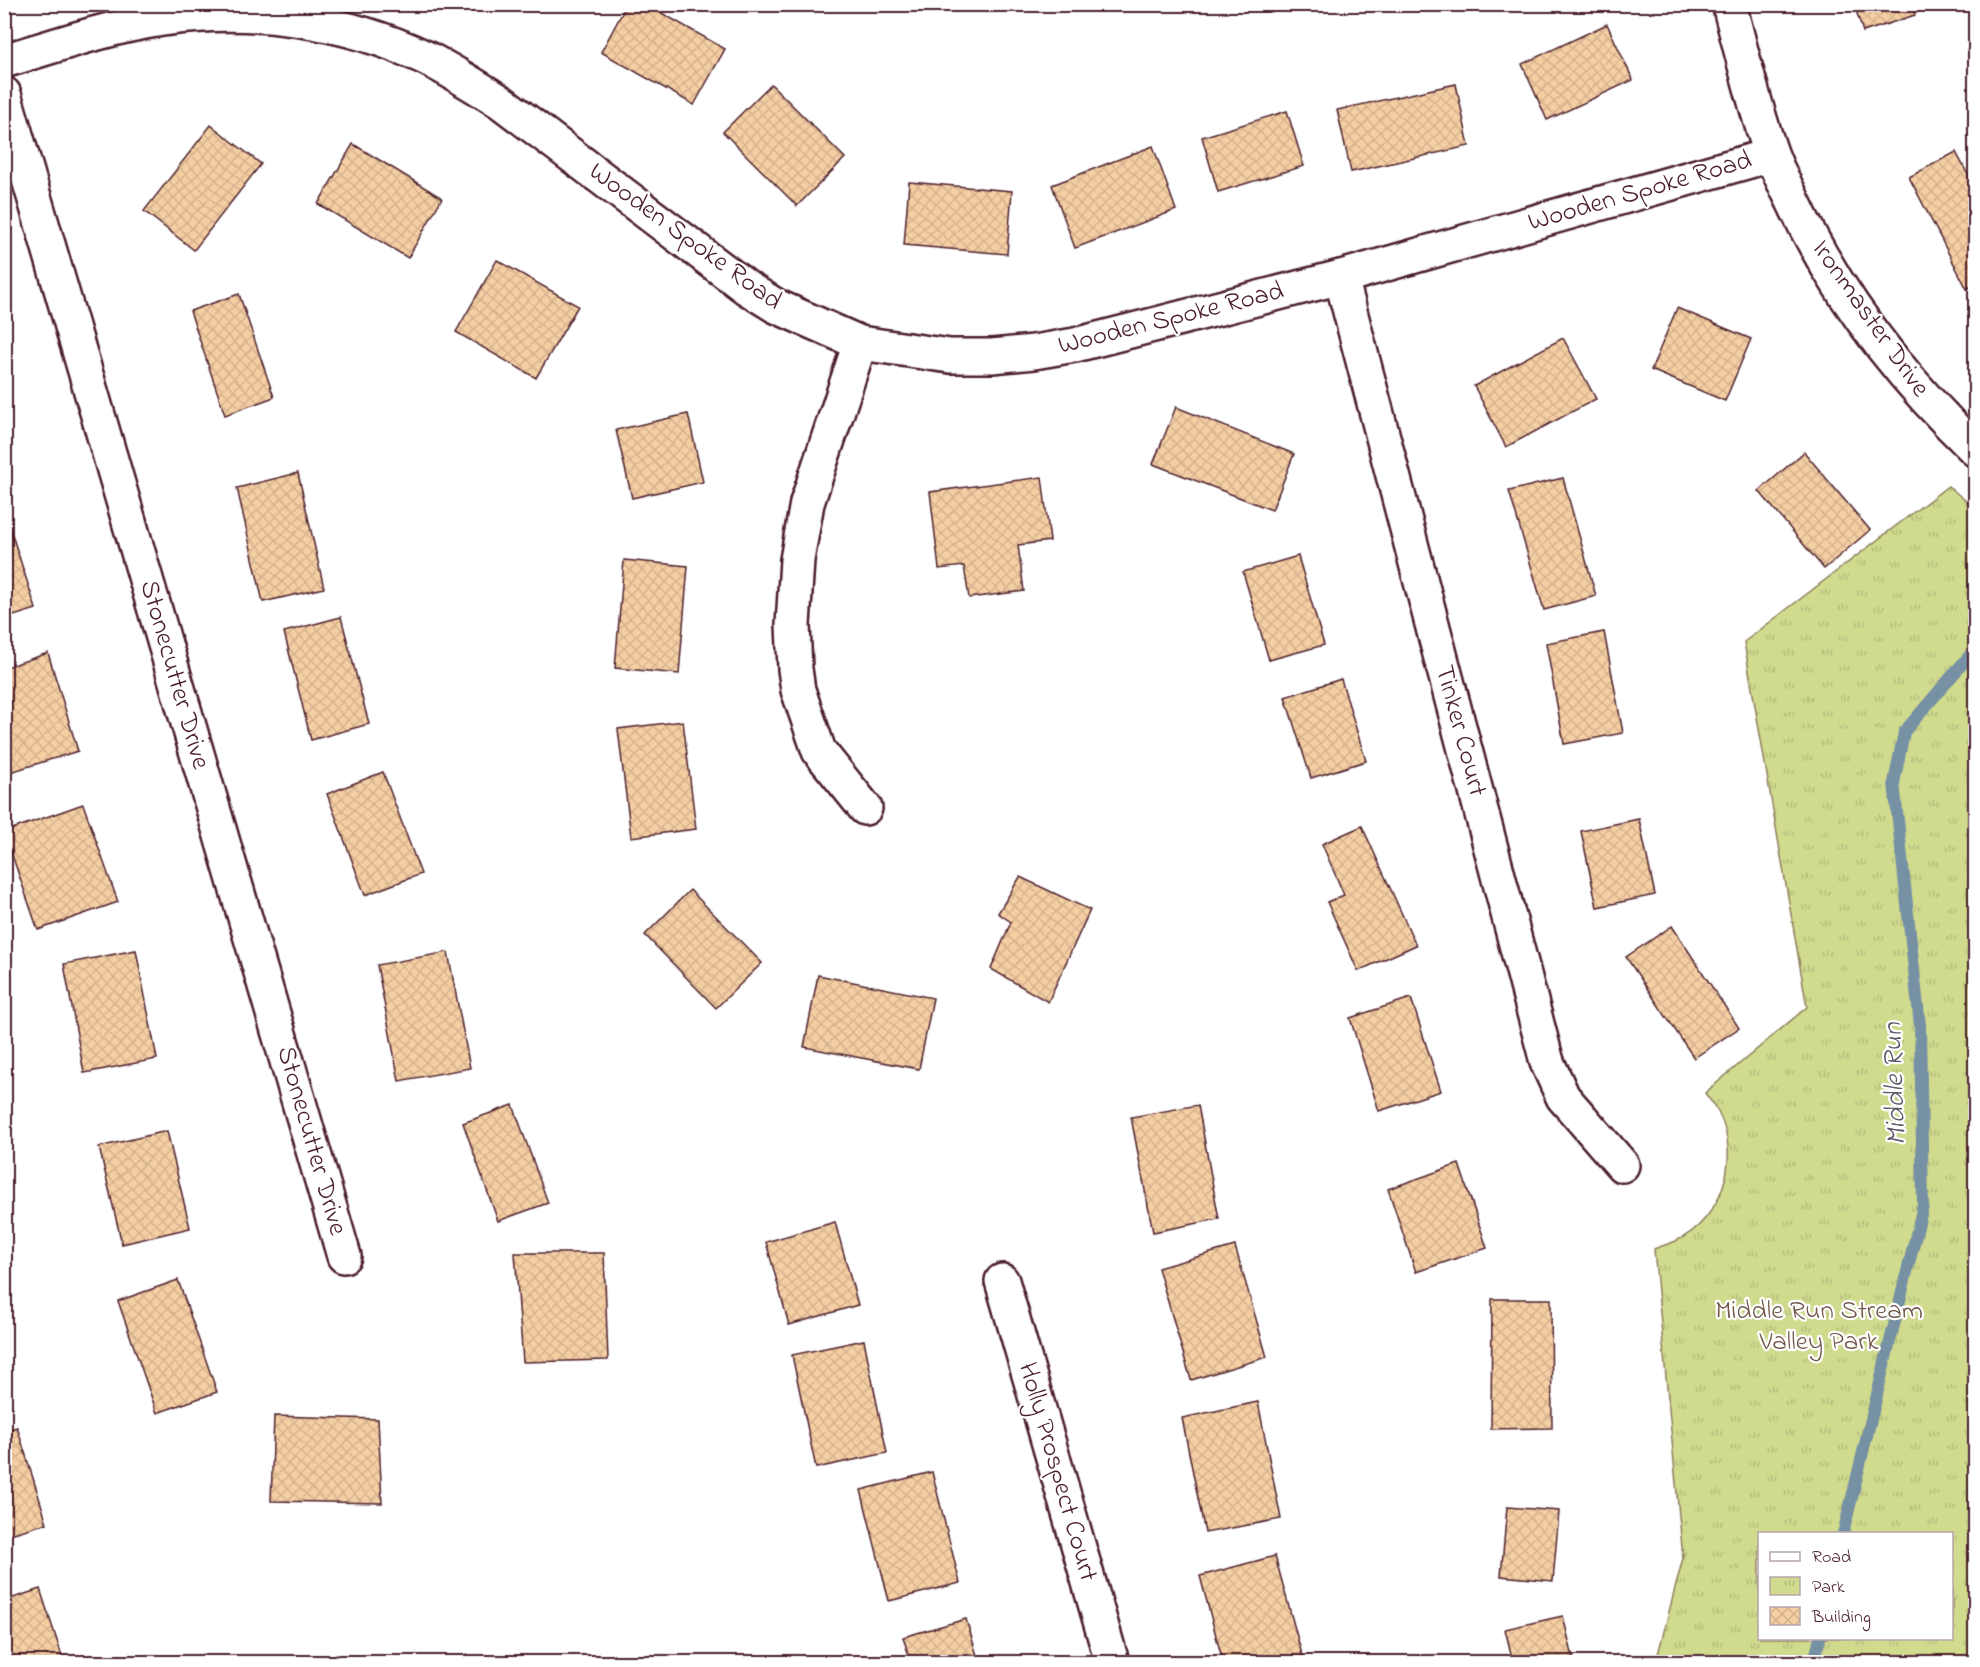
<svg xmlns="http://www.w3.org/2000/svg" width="1980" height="1667" font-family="'Indie Flower',sans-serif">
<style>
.park{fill:url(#park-tufts);stroke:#8d7d5c;stroke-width:1.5;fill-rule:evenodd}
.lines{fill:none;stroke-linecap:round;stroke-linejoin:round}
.stream{stroke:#7690a4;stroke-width:12}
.building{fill:url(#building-cross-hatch);stroke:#4a1f2b;stroke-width:1.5}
.minor-casing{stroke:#4a1f2b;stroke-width:38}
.minor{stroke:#fff;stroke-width:33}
.labels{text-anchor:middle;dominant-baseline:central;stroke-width:4.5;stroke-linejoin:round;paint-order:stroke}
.street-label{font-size:27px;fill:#4a1f2b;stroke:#fff}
.park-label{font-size:27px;fill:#725749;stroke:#fff}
.water-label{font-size:28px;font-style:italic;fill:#605768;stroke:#fff}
</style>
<defs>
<pattern id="park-tufts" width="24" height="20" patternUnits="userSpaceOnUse" patternTransform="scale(1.5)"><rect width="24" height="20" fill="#d0db8e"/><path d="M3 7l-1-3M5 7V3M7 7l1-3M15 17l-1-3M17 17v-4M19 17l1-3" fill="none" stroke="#b4bc7b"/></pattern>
<pattern id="building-cross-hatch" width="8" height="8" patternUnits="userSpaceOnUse" patternTransform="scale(1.5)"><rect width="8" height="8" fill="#f5cfa4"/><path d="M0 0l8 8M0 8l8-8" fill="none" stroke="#d4b18d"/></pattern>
</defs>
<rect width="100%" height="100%" fill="#fff"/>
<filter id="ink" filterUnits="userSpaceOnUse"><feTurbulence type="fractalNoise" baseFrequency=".0167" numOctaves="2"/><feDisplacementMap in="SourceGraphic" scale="12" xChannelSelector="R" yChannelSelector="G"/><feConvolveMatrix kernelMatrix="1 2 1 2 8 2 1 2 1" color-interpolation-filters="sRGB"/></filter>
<g filter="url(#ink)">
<path class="park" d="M 1948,486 L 1976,509 L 1975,1662 L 1656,1662 L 1683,1558 L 1654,1249 C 1661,1246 1669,1244 1676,1241 C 1722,1220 1742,1157 1718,1112 C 1715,1106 1709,1099 1705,1093 L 1807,1007 L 1744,642 ZM 1760,1534 L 1952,1534 L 1952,1638 L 1760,1638 Z"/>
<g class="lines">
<g class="stream">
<path d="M 1843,1534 L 1923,1206 L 1920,1026 L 1894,783 L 1904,732 L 1970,655 L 1976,652"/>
<path d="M 1814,1662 L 1820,1638"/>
</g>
</g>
<g class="building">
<path d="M 627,4 L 646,4 L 725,49 L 694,105 L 601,52 Z"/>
<path d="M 1854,4 L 1911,4 L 1915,15 L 1863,32 Z"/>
<path d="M 1607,24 L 1633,80 L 1547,120 L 1522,64 Z"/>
<path d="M 771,84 L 845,158 L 797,206 L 723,132 Z"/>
<path d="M 1456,84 L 1469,146 L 1351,172 L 1337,110 Z"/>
<path d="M 1287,111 L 1304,166 L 1218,192 L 1202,137 Z"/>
<path d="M 211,125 L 261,164 L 194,250 L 144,211 Z"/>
<path d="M 353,144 L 442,198 L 408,258 L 318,204 Z"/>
<path d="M 1153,146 L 1176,210 L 1075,248 L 1052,185 Z"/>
<path d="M 1956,152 L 1976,190 L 1976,284 L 1967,289 L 1909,177 Z"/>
<path d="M 909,182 L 1012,191 L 1007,254 L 904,245 Z"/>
<path d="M 497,260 L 578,306 L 536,378 L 456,332 Z"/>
<path d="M 239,294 L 274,397 L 225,415 L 190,311 Z"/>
<path d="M 1677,308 L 1751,339 L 1725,401 L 1651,370 Z"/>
<path d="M 1563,338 L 1596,399 L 1506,447 L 1474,386 Z"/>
<path d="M 1176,407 L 1294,454 L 1272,510 L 1153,464 Z"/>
<path d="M 688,414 L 703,482 L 632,498 L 616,430 Z"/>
<path d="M 1804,452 L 1870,530 L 1824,569 L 1759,491 Z"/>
<path d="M 298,473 L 324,588 L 263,602 L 237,488 Z"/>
<path d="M 1042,477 L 1050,541 L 1018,545 L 1024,591 L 969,598 L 964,566 L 939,569 L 930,492 Z"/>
<path d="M 1563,478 L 1596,596 L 1544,610 L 1509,491 Z"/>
<path d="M 5,513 L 36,609 L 4,619 L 4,513 Z"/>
<path d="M 1298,556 L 1324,645 L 1269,660 L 1243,572 Z"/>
<path d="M 624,560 L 688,566 L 679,674 L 615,668 Z"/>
<path d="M 341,617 L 369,724 L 311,740 L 284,632 Z"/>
<path d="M 1604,632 L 1623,733 L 1564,744 L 1546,643 Z"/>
<path d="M 48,653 L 78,751 L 4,774 L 4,668 Z"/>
<path d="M 1341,679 L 1366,761 L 1311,778 L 1285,697 Z"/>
<path d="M 683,721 L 696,829 L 631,837 L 618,729 Z"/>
<path d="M 383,772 L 421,874 L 365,895 L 327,794 Z"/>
<path d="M 83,804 L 118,902 L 38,930 L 4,832 Z"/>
<path d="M 1639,819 L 1655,895 L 1597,907 L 1581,831 Z"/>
<path d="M 1362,826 L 1416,945 L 1358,971 L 1327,902 L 1344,895 L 1322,844 Z"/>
<path d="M 1020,877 L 1090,910 L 1048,1002 L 991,969 L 1011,922 L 998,913 Z"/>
<path d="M 690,890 L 762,963 L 716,1008 L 645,935 Z"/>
<path d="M 1672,926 L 1739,1028 L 1694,1058 L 1626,957 Z"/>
<path d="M 136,950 L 157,1059 L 84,1073 L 64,964 Z"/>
<path d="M 448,952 L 470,1068 L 399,1081 L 377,965 Z"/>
<path d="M 818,975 L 933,998 L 919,1069 L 804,1047 Z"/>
<path d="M 1411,998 L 1441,1091 L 1379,1111 L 1350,1018 Z"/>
<path d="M 513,1105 L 548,1203 L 498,1221 L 463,1123 Z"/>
<path d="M 1198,1105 L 1219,1219 L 1153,1232 L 1131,1117 Z"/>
<path d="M 167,1131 L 190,1228 L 122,1244 L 99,1147 Z"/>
<path d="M 1459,1164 L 1487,1248 L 1416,1272 L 1388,1189 Z"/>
<path d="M 835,1222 L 858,1305 L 789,1325 L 766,1242 Z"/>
<path d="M 1235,1246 L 1267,1357 L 1191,1380 L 1158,1268 Z"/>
<path d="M 515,1253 L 604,1253 L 608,1360 L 523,1362 Z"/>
<path d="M 178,1280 L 217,1392 L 157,1413 L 118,1301 Z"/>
<path d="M 1492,1299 L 1551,1299 L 1552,1428 L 1491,1429 Z"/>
<path d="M 864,1340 L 887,1453 L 816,1468 L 792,1355 Z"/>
<path d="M 1258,1402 L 1281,1519 L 1205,1533 L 1182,1418 Z"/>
<path d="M 274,1416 L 378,1419 L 382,1503 L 271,1501 Z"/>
<path d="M 17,1427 L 47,1523 L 4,1536 L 4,1431 Z"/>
<path d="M 932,1472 L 960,1583 L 889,1601 L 861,1490 Z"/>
<path d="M 1507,1507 L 1559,1511 L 1553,1581 L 1501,1576 Z"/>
<path d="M 1275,1556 L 1304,1662 L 1223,1662 L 1200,1576 Z"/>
<path d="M 40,1589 L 64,1662 L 4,1662 L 4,1601 Z"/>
<path d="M 1563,1616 L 1574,1662 L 1513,1662 L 1505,1629 Z"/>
<path d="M 966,1619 L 979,1662 L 911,1662 L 903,1637 Z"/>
</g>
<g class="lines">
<g class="minor-casing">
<g id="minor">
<path d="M 1729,4 C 1742,54 1754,105 1771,153 C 1777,170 1786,186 1794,203 C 1837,296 1901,378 1976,450"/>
<path d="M 4,61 C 57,45 109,27 163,19 C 251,6 346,20 426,58 C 452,71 477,87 501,102 L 747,288 L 776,306 L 860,343 L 950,356 L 992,356 L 1034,352 L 1075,345 L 1341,277 L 1771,155"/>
<path d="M 4,94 L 344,1256"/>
<path d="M 1341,277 L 1547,1062 L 1563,1097 L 1622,1165"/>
<path d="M 860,343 L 807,503 L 797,560 L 793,625 L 795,669 L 798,690 L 819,751 L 865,808"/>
<path d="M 1002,1281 L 1112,1662"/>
</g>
</g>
<use href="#minor" class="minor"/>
</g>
</g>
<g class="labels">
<g class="street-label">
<text transform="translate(1640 192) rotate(-16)">Wooden Spoke Road</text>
<text transform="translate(685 237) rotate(36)">Wooden Spoke Road</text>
<text transform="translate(1171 319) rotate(-14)">Wooden Spoke Road</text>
<text transform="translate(1870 319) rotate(55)">Ironmaster Drive</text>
<text transform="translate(174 675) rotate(74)">Stonecutter Drive</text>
<text transform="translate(1460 731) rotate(75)">Tinker Court</text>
<text transform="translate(311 1141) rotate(74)">Stonecutter Drive</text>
<text transform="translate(1057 1472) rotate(74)">Holly Prospect Court</text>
</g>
<g class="park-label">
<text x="1819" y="1311">Middle Run Stream<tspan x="1819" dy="31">Valley Park</tspan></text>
</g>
<g class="water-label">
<text transform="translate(1896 1084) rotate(-92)">Middle Run</text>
</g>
</g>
<rect width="1980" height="1667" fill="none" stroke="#fff" stroke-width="24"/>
<rect x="12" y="12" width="1956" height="1643" fill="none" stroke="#4a1f2b" stroke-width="2" filter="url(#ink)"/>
<rect x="1758" y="1532" width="195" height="108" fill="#ffffff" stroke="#b7a5aa" stroke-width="1.5"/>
<rect x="1770" y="1552" width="30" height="9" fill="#ffffff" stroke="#b7a5aa" stroke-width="1.5"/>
<text x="1812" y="1562" font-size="18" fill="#4a1f2b">Road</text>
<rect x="1770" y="1577" width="30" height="18" fill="url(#park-tufts)" stroke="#b7a5aa" stroke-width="1.5"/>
<text x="1812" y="1592" font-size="18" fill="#4a1f2b">Park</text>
<rect x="1770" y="1607" width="30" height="18" fill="url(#building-cross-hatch)" stroke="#b7a5aa" stroke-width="1.5"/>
<text x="1812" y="1622" font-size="18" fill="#4a1f2b">Building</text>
</svg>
